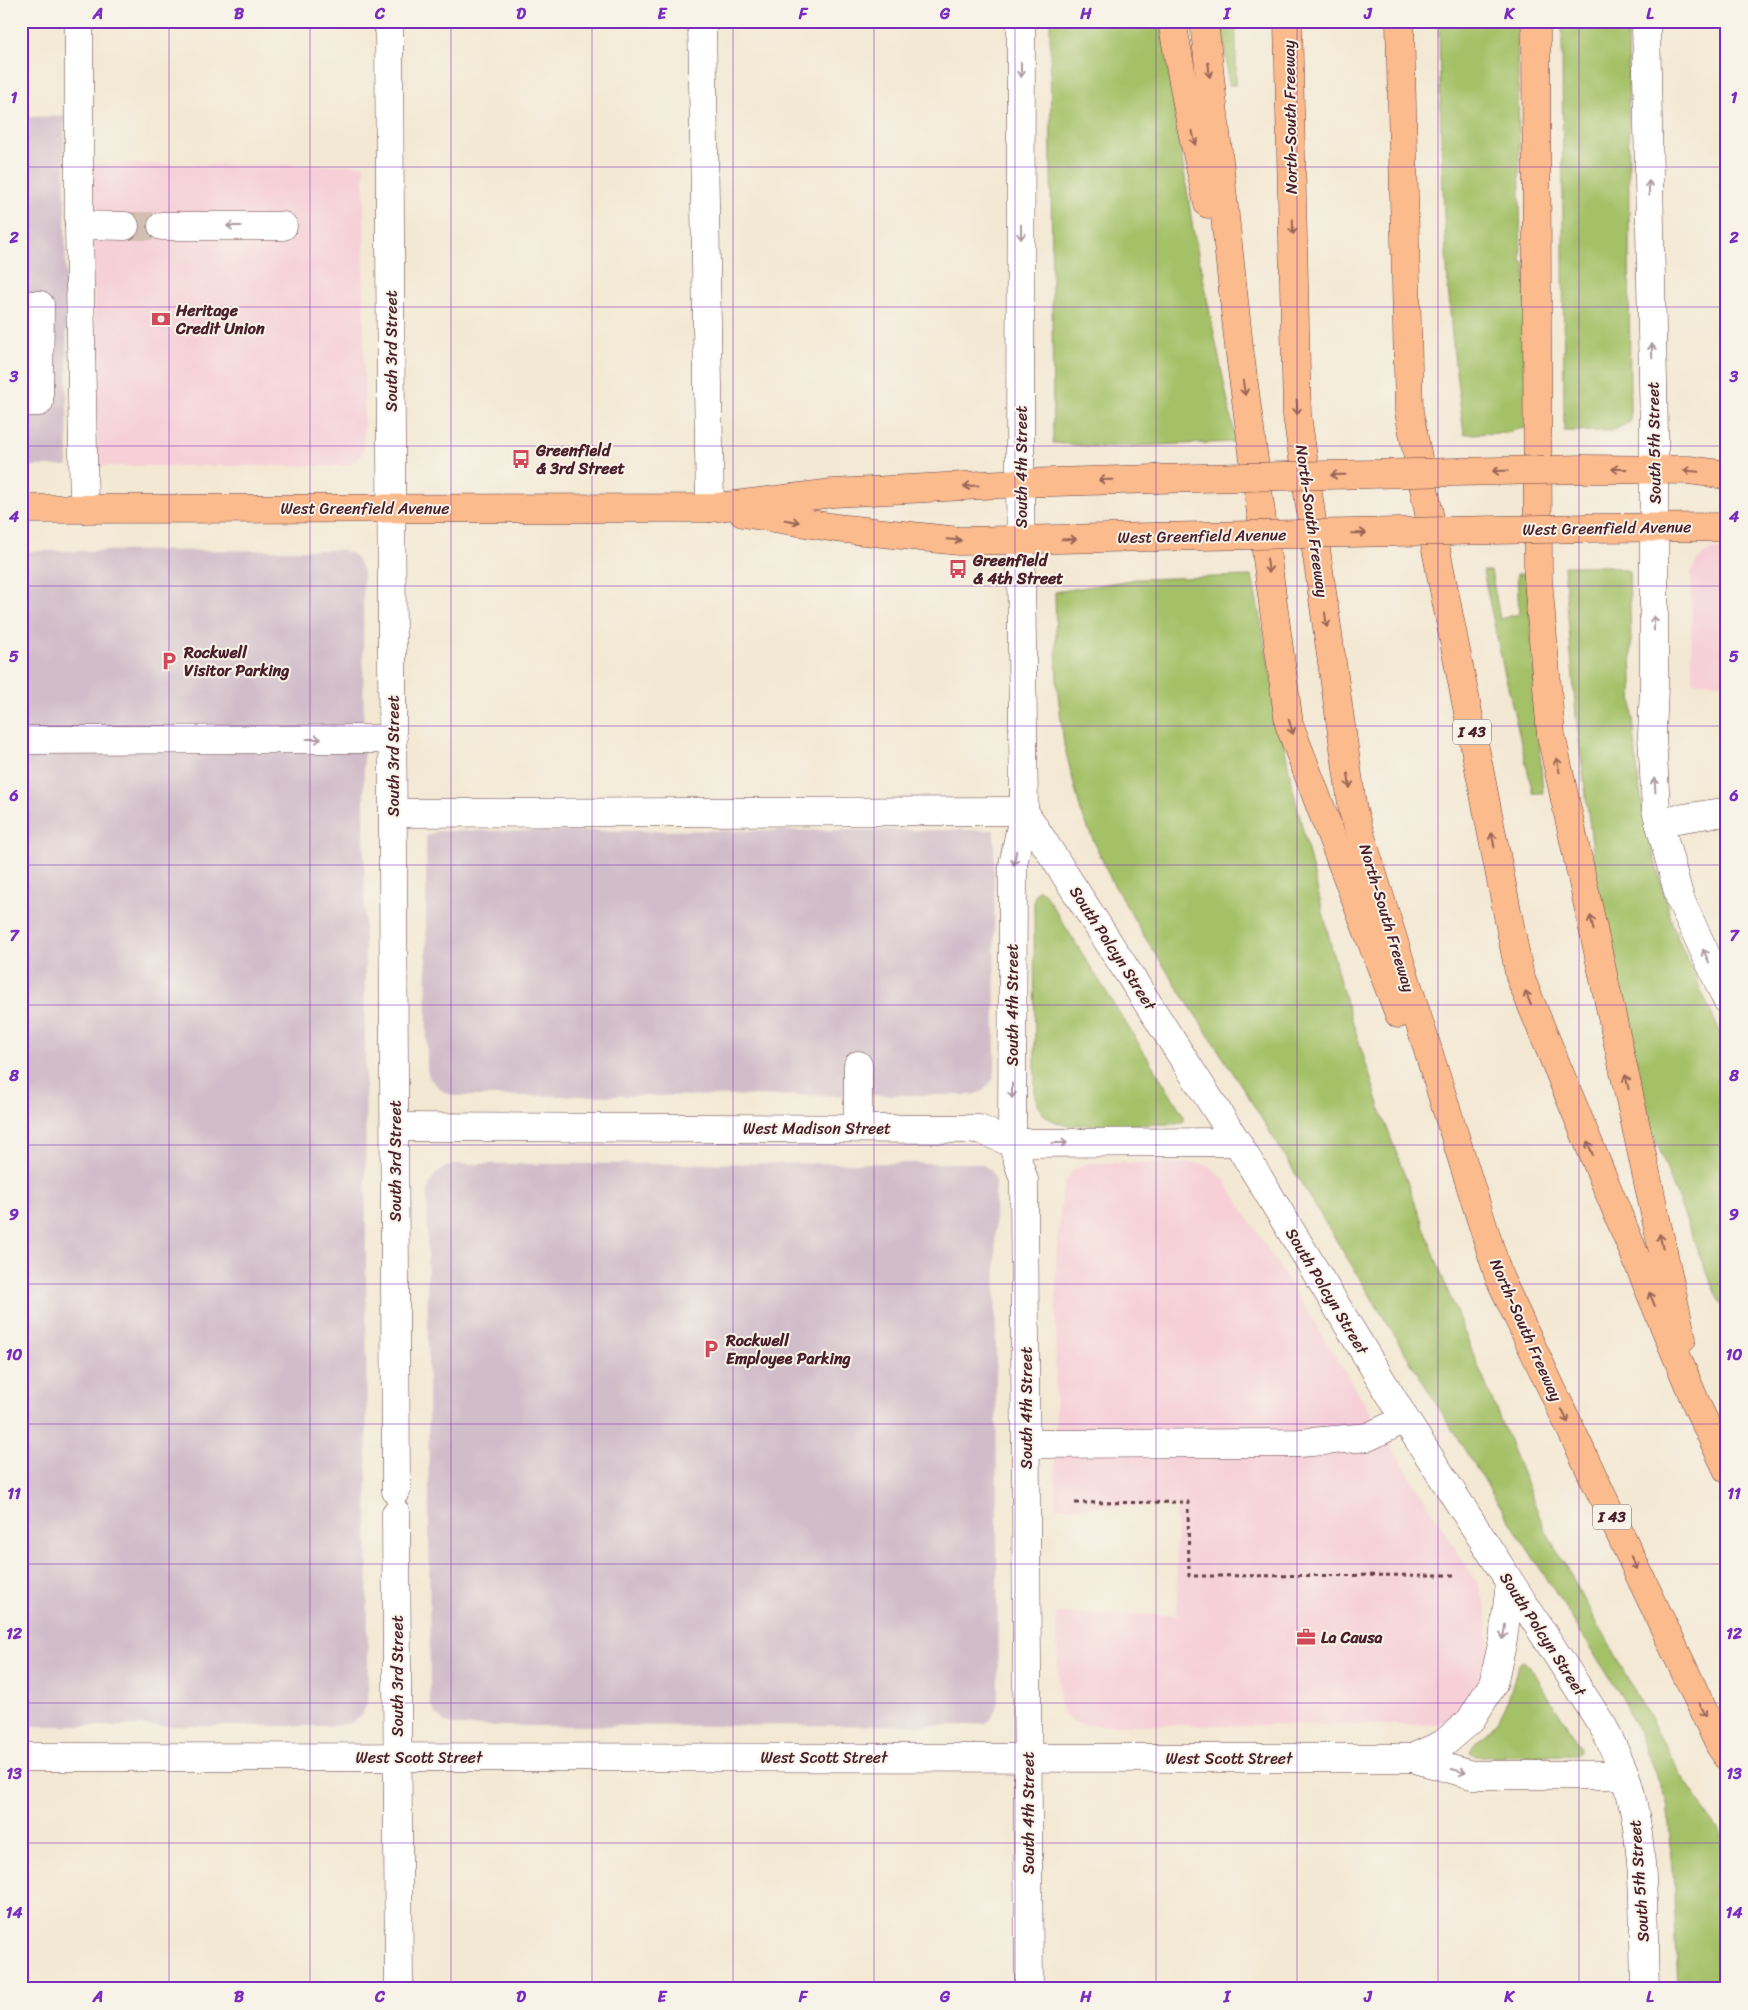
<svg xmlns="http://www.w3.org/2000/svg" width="1748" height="2010" font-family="Sriracha,sans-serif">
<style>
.built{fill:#f6cfd7}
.industrial{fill:#d1bdc9}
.green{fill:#a4c168;stroke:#77704a}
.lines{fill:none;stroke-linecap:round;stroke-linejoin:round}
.minor-tunnel{stroke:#d1c0b1;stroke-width:28;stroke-dasharray:28 14;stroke-linecap:butt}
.minor-casing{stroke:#633d44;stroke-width:29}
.major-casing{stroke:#633d44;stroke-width:29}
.highway-casing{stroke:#633d44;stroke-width:29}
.path{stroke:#633d44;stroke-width:3;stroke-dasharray:4 4;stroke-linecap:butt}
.minor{stroke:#fff;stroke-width:28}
.major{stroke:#fbbb8d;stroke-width:28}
.highway{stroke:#fbbb8d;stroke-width:28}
.major-bridge-casing{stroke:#633d44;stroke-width:29;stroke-linecap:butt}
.major-bridge{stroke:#fbbb8d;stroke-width:28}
.oneway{stroke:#ae9aa0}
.oneway2{stroke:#9a6557}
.grid{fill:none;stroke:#7b2cbf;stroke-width:1;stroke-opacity:0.55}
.labels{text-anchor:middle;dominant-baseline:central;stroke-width:4;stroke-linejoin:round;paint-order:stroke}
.shield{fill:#f7f3e8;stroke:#7e5f64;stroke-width:1}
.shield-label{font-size:15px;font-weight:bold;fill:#4a1f2b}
.street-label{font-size:16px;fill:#4a1f2b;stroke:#f7f3e8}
.poi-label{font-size:16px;font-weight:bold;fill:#4a1f2b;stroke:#f7f3e8;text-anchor:start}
.neatline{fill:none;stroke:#7b2cbf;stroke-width:2}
.grid-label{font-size:16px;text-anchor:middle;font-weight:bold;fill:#7b2cbf}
</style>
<rect width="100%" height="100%" fill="#f7f3e8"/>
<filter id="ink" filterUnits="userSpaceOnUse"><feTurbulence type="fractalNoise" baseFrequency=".02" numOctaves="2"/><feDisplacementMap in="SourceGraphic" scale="10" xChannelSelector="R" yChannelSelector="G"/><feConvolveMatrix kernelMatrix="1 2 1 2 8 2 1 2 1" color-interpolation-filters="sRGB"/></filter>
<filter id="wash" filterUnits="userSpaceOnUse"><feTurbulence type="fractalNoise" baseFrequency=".0096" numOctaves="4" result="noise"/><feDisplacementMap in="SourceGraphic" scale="20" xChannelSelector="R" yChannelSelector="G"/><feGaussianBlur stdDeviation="1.12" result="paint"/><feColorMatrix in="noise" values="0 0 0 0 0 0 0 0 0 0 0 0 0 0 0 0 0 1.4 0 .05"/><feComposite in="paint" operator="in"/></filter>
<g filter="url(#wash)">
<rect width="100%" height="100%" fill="#f3e8d3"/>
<g class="built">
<path d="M 91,164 L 364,165 L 364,448 L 361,455 L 353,463 L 346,466 L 98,466 Z"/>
<path d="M 1715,549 L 1727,549 L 1727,683 L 1692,682 L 1691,572 L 1696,563 L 1705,553 Z"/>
<path d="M 1090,1163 L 1197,1163 L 1209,1166 L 1224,1179 L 1478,1584 L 1486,1607 L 1489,1648 L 1483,1673 L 1474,1697 L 1462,1713 L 1451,1720 L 1437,1725 L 1087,1725 L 1073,1722 L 1064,1714 L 1060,1705 L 1056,1613 L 1177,1615 L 1176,1506 L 1055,1507 L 1056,1261 L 1062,1193 L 1065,1181 L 1072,1172 L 1079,1167 Z"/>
</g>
<g class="industrial">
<path d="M 64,116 L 68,466 L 21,466 L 21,117 Z"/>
<path d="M 341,550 L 352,554 L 358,561 L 363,571 L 368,1695 L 366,1707 L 361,1716 L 352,1723 L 335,1726 L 21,1726 L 21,551 Z"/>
<path d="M 994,830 L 995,1068 L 994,1078 L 983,1091 L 972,1095 L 455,1096 L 445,1093 L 430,1079 L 427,1070 L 426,837 L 437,831 Z"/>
<path d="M 972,1163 L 983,1165 L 991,1170 L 995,1179 L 998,1706 L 992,1717 L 986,1723 L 975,1725 L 459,1726 L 445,1723 L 436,1714 L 430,1704 L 427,1193 L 430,1183 L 437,1173 L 446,1167 L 456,1164 Z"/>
</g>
<g class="green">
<path d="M 1050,21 L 1161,21 L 1193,229 L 1236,442 L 1102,447 L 1053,443 Z"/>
<path d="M 1222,21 L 1236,21 L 1236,85 L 1229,85 Z"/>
<path d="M 1439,21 L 1517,21 L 1521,261 L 1525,264 L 1527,428 L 1517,429 L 1507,433 L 1464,434 C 1460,401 1455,369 1452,336 C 1443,231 1440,126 1439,21 Z"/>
<path d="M 1562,21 L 1628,21 L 1630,422 L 1612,431 L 1564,431 Z"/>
<path d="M 1564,566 L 1609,566 L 1629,571 L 1633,718 L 1638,779 L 1648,834 L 1673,927 L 1727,1048 L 1727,1316 L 1700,1257 L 1653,1133 L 1599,899 L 1576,717 Z"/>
<path d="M 1483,571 L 1491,571 L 1500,619 L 1519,614 L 1517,574 L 1527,574 L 1543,793 L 1533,793 L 1503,666 Z"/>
<path d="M 1252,576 L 1291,781 L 1340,982 L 1383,1117 L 1450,1297 L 1544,1527 L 1680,1773 L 1727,1842 L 1727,1989 L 1678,1989 L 1673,1869 L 1667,1802 L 1625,1702 L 1466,1452 L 1243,1088 L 1144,936 L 1111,880 L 1081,812 L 1064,745 L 1057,685 L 1055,592 L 1137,579 Z"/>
<path d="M 1037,890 L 1043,891 L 1184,1116 L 1184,1121 L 1177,1124 L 1064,1125 C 1047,1119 1040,1115 1035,1096 L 1034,899 Z"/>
<path d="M 1523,1661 L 1528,1664 L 1580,1746 L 1579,1752 L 1576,1755 L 1476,1756 L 1470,1752 C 1473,1742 1486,1735 1493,1726 C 1507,1707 1513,1686 1518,1664 Z"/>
</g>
</g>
<g filter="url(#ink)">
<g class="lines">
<path class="minor-tunnel" d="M 125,226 L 162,226"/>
<g class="minor-casing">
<g id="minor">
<path d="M 79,21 L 79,225 L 84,509"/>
<path d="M 389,21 L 396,1491"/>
<path d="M 702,21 L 710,508"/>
<path d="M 1021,21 L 1020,483 L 1024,811 L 1013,865 L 1012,1143 L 1024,1180 L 1029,1989"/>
<path d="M 1646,21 L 1654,434 L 1654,685 L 1652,736 L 1656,810 L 1680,899 L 1727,1000"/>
<path d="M 79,225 L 125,226"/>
<path d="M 162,226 L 283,226"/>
<path d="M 21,305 L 40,305 L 39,402 L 21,402"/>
<path d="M 21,740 L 393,739"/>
<path d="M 1024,811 L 1237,1142 L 1405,1419 L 1604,1728 C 1611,1744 1620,1760 1626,1777 C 1646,1842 1643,1921 1645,1989"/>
<path d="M 393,813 L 1024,811"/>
<path d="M 1659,822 L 1715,813 L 1727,813"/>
<path d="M 858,1065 L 858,1128"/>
<path d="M 395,1127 L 979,1129 L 1012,1143 L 1237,1142"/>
<path d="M 1026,1444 L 1300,1443 L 1368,1437 L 1405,1419"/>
<path d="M 396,1513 L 399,1989"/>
<path d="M 21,1757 L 1412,1758 L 1472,1775 L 1625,1775"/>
<path d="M 1412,1758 L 1443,1744 L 1470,1721 L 1493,1684 L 1503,1640 L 1510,1584"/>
</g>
</g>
<g class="major-casing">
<g id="major">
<path d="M 1584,469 L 1689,470 L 1727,475"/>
<path d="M 21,509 L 710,508 L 833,493 L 1020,483 L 1155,479"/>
<path d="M 743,513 L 836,528 L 959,541 L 1154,537"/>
<path d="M 1588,528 L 1727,527"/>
</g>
</g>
<g class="highway-casing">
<g id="highway">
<path d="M 1172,21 L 1191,126 L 1208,204"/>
<path d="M 1204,21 L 1239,347 L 1289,724 L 1399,1014"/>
<path d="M 1288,21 L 1297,415 L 1353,811 L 1499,1277 L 1720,1746 L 1727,1756"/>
<path d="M 1400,21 L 1409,412 L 1520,977 L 1698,1408 L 1727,1469"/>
<path d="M 1536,21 L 1538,579 L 1551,735 L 1682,1339"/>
</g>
</g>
<path class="path" d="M 1075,1503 L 1188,1502 L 1189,1576 L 1454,1575"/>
<use href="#minor" class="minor"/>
<use href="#major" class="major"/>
<use href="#highway" class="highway"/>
<g class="major-bridge-casing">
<g id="major-bridge">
<path d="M 1155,479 L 1584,469"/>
<path d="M 1154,537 L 1588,528"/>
</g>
</g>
<use href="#major-bridge" class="major-bridge"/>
</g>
<defs><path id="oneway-shaft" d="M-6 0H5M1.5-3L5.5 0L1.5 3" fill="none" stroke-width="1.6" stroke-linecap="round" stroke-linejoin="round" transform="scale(1.25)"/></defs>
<g class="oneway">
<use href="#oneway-shaft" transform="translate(1021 70) rotate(90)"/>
<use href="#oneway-shaft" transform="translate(1649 188) rotate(-91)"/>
<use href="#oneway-shaft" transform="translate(234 226) rotate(180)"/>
<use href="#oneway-shaft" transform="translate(1021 232) rotate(90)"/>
<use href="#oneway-shaft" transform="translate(1652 351) rotate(-91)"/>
<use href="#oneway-shaft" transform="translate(1654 623) rotate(-90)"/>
<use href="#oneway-shaft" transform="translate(314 739)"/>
<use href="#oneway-shaft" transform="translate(1655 785) rotate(-93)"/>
<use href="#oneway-shaft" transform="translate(1015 858) rotate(100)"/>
<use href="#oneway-shaft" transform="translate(1706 956) rotate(-115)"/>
<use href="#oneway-shaft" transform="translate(1012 1091) rotate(90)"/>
<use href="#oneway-shaft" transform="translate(1060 1143)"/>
<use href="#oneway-shaft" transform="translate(1504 1632) rotate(98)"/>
<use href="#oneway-shaft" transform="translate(1459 1771) rotate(15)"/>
</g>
<g class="oneway2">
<use href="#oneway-shaft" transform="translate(1209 70) rotate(84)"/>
<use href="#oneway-shaft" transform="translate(1194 138) rotate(78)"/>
<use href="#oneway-shaft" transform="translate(1293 227) rotate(89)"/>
<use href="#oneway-shaft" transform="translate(1244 388) rotate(82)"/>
<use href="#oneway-shaft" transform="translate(1297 407) rotate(88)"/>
<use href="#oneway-shaft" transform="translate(1619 469) rotate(-180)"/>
<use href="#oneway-shaft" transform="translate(1500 471) rotate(179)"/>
<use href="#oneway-shaft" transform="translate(1691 471) rotate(-175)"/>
<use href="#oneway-shaft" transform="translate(1338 475) rotate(179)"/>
<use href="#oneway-shaft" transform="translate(1106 480) rotate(179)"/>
<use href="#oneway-shaft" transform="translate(971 486) rotate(177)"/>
<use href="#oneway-shaft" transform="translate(792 521) rotate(9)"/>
<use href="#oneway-shaft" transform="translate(1359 533) rotate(-1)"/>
<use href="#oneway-shaft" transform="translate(1069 539) rotate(-1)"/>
<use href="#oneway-shaft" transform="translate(954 540) rotate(5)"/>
<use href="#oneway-shaft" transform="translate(1268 566) rotate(82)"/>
<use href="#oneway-shaft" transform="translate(1326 620) rotate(82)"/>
<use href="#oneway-shaft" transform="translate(1291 727) rotate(73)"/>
<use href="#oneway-shaft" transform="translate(1558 765) rotate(-102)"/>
<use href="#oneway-shaft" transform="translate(1349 781) rotate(82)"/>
<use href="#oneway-shaft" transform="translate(1493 840) rotate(-101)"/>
<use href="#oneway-shaft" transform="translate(1592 923) rotate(-102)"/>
<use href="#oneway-shaft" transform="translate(1528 998) rotate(-112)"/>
<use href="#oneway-shaft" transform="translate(1627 1082) rotate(-102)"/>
<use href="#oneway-shaft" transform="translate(1590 1148) rotate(-112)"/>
<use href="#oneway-shaft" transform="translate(1661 1241) rotate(-102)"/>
<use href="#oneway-shaft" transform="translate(1652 1299) rotate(-112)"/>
<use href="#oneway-shaft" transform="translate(1565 1416) rotate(65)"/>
<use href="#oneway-shaft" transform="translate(1634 1563) rotate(65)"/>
<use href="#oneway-shaft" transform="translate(1703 1710) rotate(65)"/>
</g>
</g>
<path class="grid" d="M 169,21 L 169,1989M 310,21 L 310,1989M 451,21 L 451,1989M 592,21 L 592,1989M 733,21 L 733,1989M 874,21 L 874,1989M 1015,21 L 1015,1989M 1156,21 L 1156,1989M 1297,21 L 1297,1989M 1438,21 L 1438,1989M 1579,21 L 1579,1989M 21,167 L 1727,167M 21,307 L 1727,307M 21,446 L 1727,446M 21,586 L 1727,586M 21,726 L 1727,726M 21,865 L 1727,865M 21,1005 L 1727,1005M 21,1145 L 1727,1145M 21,1284 L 1727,1284M 21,1424 L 1727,1424M 21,1564 L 1727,1564M 21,1703 L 1727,1703M 21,1843 L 1727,1843"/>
<defs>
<g id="bank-bare" transform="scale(1.5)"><path d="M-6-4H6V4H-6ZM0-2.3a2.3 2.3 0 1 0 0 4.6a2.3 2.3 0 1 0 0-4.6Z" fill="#d1495b" stroke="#f7f3e8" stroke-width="2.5" paint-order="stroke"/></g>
<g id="bus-bare" transform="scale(1.5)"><path d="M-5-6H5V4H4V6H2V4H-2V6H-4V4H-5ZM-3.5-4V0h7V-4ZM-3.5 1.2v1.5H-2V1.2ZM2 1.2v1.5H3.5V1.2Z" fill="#d1495b" stroke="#f7f3e8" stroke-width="2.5" paint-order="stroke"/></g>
<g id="parking-bare" transform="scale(1.5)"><path d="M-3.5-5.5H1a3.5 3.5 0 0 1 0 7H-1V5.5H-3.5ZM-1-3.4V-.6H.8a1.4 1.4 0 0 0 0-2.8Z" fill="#d1495b" stroke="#f7f3e8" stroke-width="2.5" paint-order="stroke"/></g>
<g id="office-bare" transform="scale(1.5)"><path d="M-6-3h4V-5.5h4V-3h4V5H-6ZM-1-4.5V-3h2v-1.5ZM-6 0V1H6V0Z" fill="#d1495b" stroke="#f7f3e8" stroke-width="2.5" paint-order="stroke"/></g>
</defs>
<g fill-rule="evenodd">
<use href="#bank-bare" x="161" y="319"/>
<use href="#bus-bare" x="521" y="459"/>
<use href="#bus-bare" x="958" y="569"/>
<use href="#parking-bare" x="169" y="661"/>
<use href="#parking-bare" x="711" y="1349"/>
<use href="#office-bare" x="1306" y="1637"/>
</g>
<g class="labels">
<g class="shield">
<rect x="1453" y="719.5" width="38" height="25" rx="4"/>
<rect x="1593" y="1504.5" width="38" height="25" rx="4"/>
</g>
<g class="shield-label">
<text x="1472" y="732">I 43</text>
<text x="1612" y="1517">I 43</text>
</g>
<g class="street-label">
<text transform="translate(1290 117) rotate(-91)">North-South Freeway</text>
<text transform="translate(391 351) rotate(-90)">South 3rd Street</text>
<text transform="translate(1654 443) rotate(-91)">South 5th Street</text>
<text transform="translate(1021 467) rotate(-90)">South 4th Street</text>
<text x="365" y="508">West Greenfield Avenue</text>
<text transform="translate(1312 521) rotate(82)">North-South Freeway</text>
<text transform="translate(1607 528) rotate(-1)">West Greenfield Avenue</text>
<text transform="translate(1202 536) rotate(-1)">West Greenfield Avenue</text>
<text transform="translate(393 756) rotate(-90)">South 3rd Street</text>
<text transform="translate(1387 918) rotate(73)">North-South Freeway</text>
<text transform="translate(1113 948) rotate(57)">South Polcyn Street</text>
<text transform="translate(1012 1005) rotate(-90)">South 4th Street</text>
<text x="817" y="1128">West Madison Street</text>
<text transform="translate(395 1161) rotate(-90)">South 3rd Street</text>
<text transform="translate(1327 1291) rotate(59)">South Polcyn Street</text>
<text transform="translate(1526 1330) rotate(66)">North-South Freeway</text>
<text transform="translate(1026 1408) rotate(-90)">South 4th Street</text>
<text transform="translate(1543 1634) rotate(57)">South Polcyn Street</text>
<text transform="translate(397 1676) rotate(-90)">South 3rd Street</text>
<text x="419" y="1757">West Scott Street</text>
<text x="824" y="1757">West Scott Street</text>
<text x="1229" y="1758">West Scott Street</text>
<text transform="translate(1028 1813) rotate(-90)">South 4th Street</text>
<text transform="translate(1639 1881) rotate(-94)">South 5th Street</text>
</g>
<g class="poi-label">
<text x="176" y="310">Heritage<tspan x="176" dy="18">Credit Union</tspan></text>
<text x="536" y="450">Greenfield<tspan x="536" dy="18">&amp; 3rd Street</tspan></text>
<text x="973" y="560">Greenfield<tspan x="973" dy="18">&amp; 4th Street</tspan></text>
<text x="184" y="652">Rockwell<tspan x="184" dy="18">Visitor Parking</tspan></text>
<text x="726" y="1340">Rockwell<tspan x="726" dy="18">Employee Parking</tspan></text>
<text x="1321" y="1637">La Causa</text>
</g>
</g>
<rect width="1748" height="2010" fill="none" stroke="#f7f3e8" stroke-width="55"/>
<rect x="28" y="28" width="1692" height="1954" class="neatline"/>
<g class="grid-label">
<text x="98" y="19">A</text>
<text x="239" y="19">B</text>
<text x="380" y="19">C</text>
<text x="521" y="19">D</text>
<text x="662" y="19">E</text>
<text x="803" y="19">F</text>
<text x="945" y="19">G</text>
<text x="1086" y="19">H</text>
<text x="1227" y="19">I</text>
<text x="1368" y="19">J</text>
<text x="1509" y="19">K</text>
<text x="1650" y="19">L</text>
<text x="14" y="103">1</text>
<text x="1734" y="103">1</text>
<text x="14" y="243">2</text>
<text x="1734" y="243">2</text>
<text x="14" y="382">3</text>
<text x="1734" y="382">3</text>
<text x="14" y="522">4</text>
<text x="1734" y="522">4</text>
<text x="14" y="662">5</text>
<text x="1734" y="662">5</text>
<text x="14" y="801">6</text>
<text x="1734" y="801">6</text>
<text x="14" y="941">7</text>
<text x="1734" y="941">7</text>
<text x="14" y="1081">8</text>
<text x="1734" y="1081">8</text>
<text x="14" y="1220">9</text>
<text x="1734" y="1220">9</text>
<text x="14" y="1360">10</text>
<text x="1734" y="1360">10</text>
<text x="14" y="1499">11</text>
<text x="1734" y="1499">11</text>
<text x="14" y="1639">12</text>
<text x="1734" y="1639">12</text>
<text x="14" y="1779">13</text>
<text x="1734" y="1779">13</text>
<text x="14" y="1918">14</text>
<text x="1734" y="1918">14</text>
<text x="98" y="2002">A</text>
<text x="239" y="2002">B</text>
<text x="380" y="2002">C</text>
<text x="521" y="2002">D</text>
<text x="662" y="2002">E</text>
<text x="803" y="2002">F</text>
<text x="945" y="2002">G</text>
<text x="1086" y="2002">H</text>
<text x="1227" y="2002">I</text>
<text x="1368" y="2002">J</text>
<text x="1509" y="2002">K</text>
<text x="1650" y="2002">L</text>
</g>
</svg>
